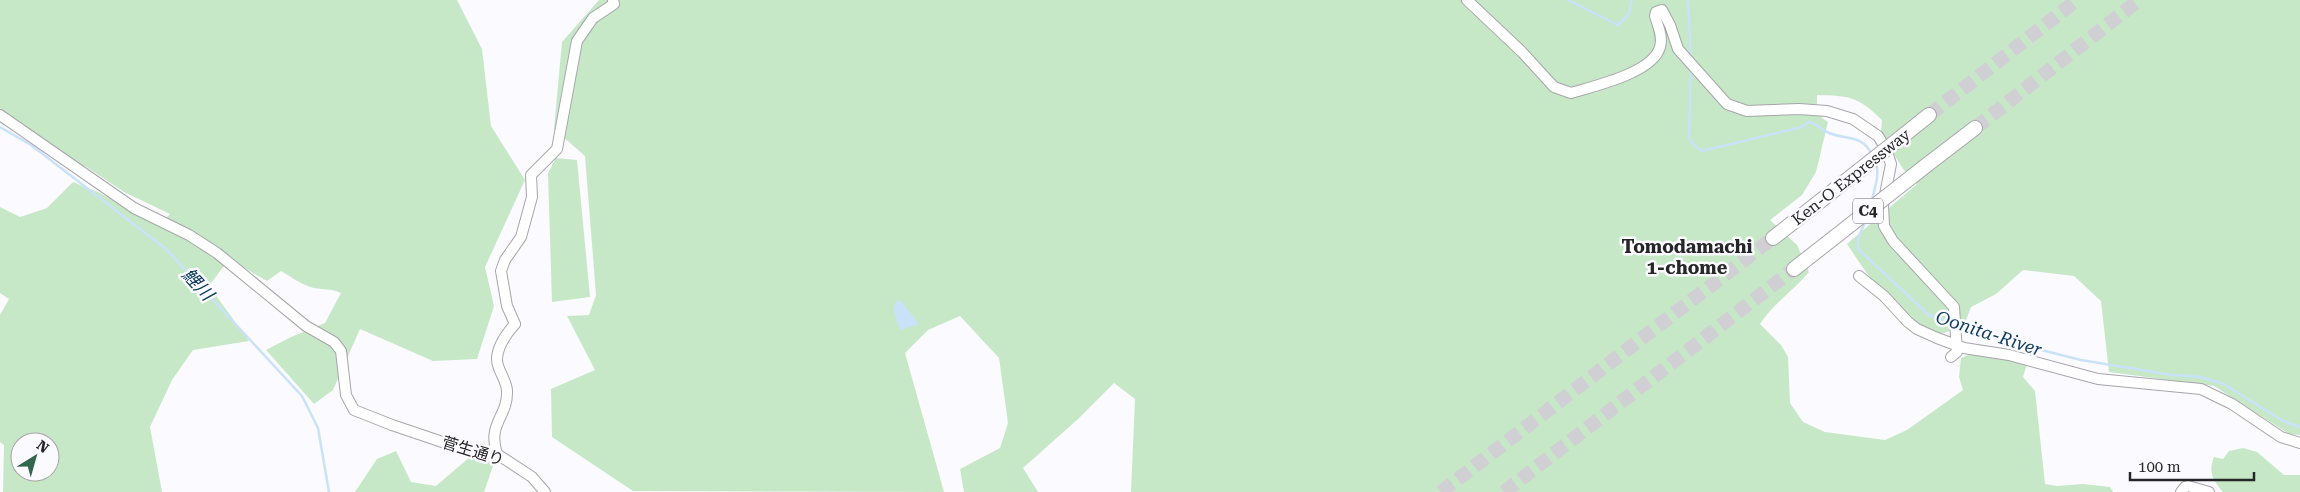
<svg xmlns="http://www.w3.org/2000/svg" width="2300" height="492" font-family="'Roboto Serif','Noto Sans JP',serif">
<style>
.green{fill:#c6e8c7;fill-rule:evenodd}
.water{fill:#c9e2f9}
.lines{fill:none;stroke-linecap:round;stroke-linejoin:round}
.stream{stroke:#c9e2f9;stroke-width:2.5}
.highway-tunnel{stroke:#d0cfd3;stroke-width:14;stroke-dasharray:14 7;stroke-linecap:butt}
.minor-casing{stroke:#a7a5ab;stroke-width:12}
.highway-casing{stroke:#a7a5ab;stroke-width:16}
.minor{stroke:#fff;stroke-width:10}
.highway{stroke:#fff;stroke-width:14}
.highway-bridge-casing{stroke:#a7a5ab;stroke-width:16;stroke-linecap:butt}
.highway-bridge{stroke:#fff;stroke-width:14}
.labels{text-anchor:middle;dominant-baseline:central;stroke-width:5;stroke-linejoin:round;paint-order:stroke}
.shield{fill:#fbfafe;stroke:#666568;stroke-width:1}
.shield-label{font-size:15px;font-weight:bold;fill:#262527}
.street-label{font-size:16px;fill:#262527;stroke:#fbfafe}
.neighbourhood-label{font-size:18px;font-weight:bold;fill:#262527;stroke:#fbfafe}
.water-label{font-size:18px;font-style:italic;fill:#0c3d60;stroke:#fbfafe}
</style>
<rect width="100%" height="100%" fill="#fbfafe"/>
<g class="green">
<path d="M 0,0 L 457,0 L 482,49 L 491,126 L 525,180 L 485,267 L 494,306 L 477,359 L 433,361 L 360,329 L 333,390 L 314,404 L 266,350 L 291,337 L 325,323 L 341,293 C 330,288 325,290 314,288 C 302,285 291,277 281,271 L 267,281 L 229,259 L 209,286 L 249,341 L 193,350 L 172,380 L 150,427 L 162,492 L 3,492 L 4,445 L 0,442 L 0,315 L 9,299 L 0,293 L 0,207 L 20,217 L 47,208 L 73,182 L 100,193 L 159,225 L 170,214 L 124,192 L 85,166 L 73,165 L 0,123 ZM 20,442 L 50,442 L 50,472 L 20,472 Z"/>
<path d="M 599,0 L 2300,0 L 2300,435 L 2289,434 L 2214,386 L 2109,372 L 2101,301 L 2074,276 L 2023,270 L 1996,294 L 1971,307 L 1964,326 L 1938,335 C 1892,312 1875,286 1847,244 L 1917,184 L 1903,169 L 1881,133 L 1882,120 C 1857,96 1850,96 1817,95 L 1817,114 L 1828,122 L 1816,172 L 1802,195 L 1770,220 L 1797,245 L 1809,272 C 1794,290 1773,304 1760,324 L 1781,345 L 1788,357 L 1790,403 L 1803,422 L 1825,432 L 1885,440 L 1907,430 L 1963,390 L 1959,377 L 1961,358 L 1986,348 L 2041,359 L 2026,367 L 2023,377 L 2035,391 L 2045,484 L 2057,486 L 2083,484 L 2110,487 L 2113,492 L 1131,492 L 1135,399 L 1114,383 L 1078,419 L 1023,468 L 1038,492 L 964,492 L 960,469 L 1000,448 L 1008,423 L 999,358 L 960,316 L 928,330 L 905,353 L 944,492 L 633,491 L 552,437 L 551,389 L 595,370 L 567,316 L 589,315 L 596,295 L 585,156 L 554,129 L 562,42 Z"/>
<path d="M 556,158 L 577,160 L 590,297 L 552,302 L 548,173 Z"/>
<path d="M 2243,448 L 2257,452 L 2284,475 L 2300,475 L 2300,492 L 2223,492 C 2213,481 2208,472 2214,457 L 2223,459 L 2229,451 Z"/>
<path d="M 396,451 L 411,482 L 436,486 L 471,456 L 494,463 L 484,492 L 355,492 L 377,459 Z"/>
</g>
<path class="water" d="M 900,300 L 919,324 L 900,330 L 893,308 L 896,302 Z"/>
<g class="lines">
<g class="stream">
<path d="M 1568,0 L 1618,25 L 1628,15 L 1632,0"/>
<path d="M 1688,0 L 1691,58"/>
<path d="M 1691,69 L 1689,137 L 1692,143 L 1702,151 L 1802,127 L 1809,122 C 1818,124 1821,130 1829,133 C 1845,140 1863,134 1872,155"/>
<path d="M 0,127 L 31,145 L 166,249 L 302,396 L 318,428 L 329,492"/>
<path d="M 1872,200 C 1874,190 1880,175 1876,164"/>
<path d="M 1867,218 L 1858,238 L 1858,249 L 1929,315 L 1952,322"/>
<path d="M 1957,325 L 1977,330 L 1982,335 L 2081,360 L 2172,375 L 2201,377 L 2224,384 L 2283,421 L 2300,427"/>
</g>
<g class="highway-tunnel">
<path d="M 1929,115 L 2077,0"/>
<path d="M 1975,128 L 2139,0"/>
<path d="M 1441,492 L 1773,238"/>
<path d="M 1504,492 L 1794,269"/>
</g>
<g class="minor-casing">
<g id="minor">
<path d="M 1467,0 L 1522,52 L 1554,87 L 1571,93 C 1594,86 1653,73 1660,47 C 1663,37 1658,26 1655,16 L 1656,12 L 1662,10 L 1670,25 L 1678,49 L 1727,104 L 1747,111 L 1799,109 L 1827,111 L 1853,119 L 1878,136 L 1886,149 L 1891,164 L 1883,205 L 1884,226 L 1893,241 L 1954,307 L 1957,352 L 1951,357"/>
<path d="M 0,115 L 134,208 L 189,235 L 217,253 L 306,326 L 334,342 L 341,351 L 346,395 L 354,410 L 392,425 L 472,452 L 497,454 L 532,477 L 545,492"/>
<path d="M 1859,276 L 1884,296 L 1908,322 L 1917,329 L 1937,338 L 1964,348 L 2009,355 L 2098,379 L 2201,389 L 2232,404 L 2281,437 L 2300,443"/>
<path d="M 497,454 C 487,423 508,417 507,391 C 507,380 496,369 497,358 C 498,345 507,333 515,324 L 507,306 L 501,271 L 505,260 L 521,237 L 532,197 L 531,175 L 557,149 L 577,41 L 593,18 L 614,4 L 613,0"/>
<path d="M 2181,492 L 2185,487 L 2188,486 L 2209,492"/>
</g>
</g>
<g class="highway-casing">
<g id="highway">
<path d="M 1899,139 L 1929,115"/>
<path d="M 1928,164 L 1975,128"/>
<path d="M 1773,238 L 1814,206"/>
<path d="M 1794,269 L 1808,258"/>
</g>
</g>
<use href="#minor" class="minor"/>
<use href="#highway" class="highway"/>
<g class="highway-bridge-casing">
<g id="highway-bridge">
<path d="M 1814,206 L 1899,139"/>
<path d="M 1808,258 L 1928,164"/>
</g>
</g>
<use href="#highway-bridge" class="highway-bridge"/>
</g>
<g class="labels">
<rect class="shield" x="1853" y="198.5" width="30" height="25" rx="4"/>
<g class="shield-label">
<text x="1868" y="211">C4</text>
</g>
<g class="street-label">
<text transform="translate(1851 177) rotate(-38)">Ken-O Expressway</text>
<text transform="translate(473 451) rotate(17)">菅生通り</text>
</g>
<g class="neighbourhood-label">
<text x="1687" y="246">Tomodamachi<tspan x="1687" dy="21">1-chome</tspan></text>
</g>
<g class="water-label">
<text transform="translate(198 284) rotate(47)">鯉川</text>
<text transform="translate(1989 333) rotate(18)">Oonita-River</text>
</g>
</g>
<g transform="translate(35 457) rotate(37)"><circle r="24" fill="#fbfafe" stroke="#a6a5a8"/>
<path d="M0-4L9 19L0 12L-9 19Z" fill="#31674d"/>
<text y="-8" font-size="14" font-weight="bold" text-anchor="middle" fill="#262527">N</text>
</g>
<path d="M2130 472v8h124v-8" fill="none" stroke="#262527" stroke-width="2.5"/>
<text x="2138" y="472" font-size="15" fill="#262527" stroke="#fbfafe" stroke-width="4" paint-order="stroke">100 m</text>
</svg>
